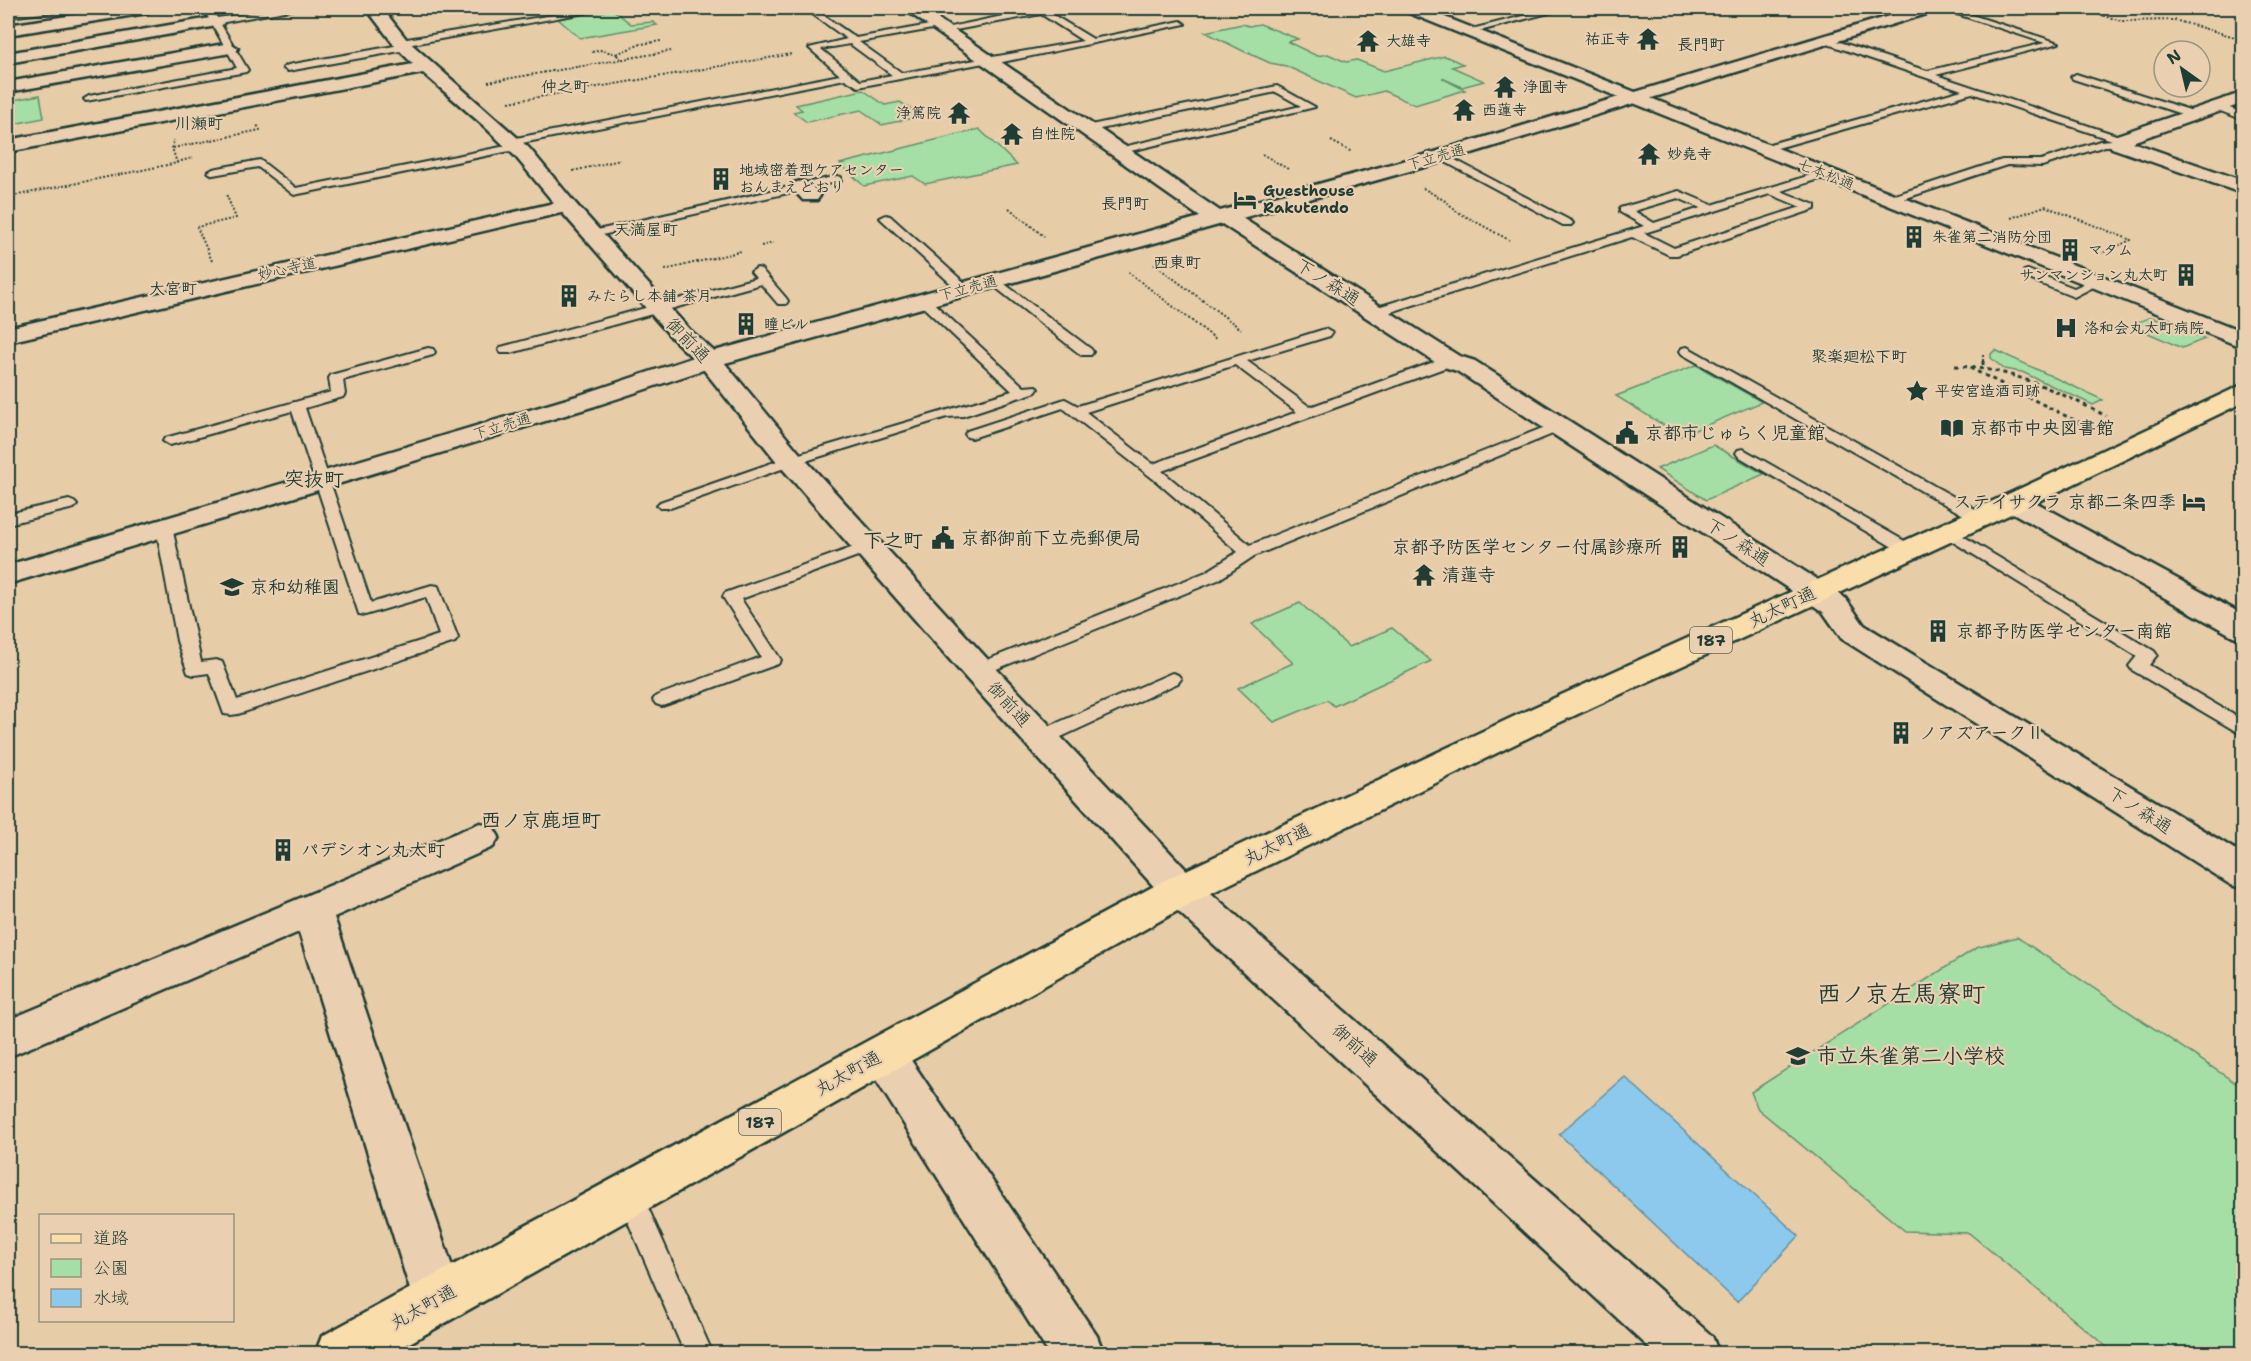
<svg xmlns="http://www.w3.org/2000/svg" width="2251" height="1361" font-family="'Shantell Sans','Klee One',sans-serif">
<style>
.green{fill:#a5dfa5;stroke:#628e6c;stroke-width:1.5}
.water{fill:#8cc9ec;stroke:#6091a2;stroke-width:1.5}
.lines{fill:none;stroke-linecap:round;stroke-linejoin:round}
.lane-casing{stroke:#1f3d34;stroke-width:4}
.street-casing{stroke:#1f3d34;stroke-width:5}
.secondary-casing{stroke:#1f3d34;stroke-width:5}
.primary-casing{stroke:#1f3d34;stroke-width:5}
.path-far1{stroke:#1f3d34;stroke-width:2;stroke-dasharray:2 2;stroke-linecap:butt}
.path{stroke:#1f3d34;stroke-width:3;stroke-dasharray:4 4;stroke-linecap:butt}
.lane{fill:#ead0b1;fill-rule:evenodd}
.street{fill:#ead0b1;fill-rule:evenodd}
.secondary{fill:#ead0b1;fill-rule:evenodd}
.primary{fill:#f9deab;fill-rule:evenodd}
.labels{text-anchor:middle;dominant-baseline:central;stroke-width:4.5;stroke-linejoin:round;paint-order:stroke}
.far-poi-label{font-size:15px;font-weight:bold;fill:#1f3d34;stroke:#ead0b1;text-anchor:start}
.far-street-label{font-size:15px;fill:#1f3d34;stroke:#ead0b1}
.far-neighbourhood-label{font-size:16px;font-weight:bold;fill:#1f3d34;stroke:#ead0b1}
.shield{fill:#ead0b1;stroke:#5c695a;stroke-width:1.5}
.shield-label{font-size:16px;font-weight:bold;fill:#1f3d34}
.street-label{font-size:18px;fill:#1f3d34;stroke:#ead0b1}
.poi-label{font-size:18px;font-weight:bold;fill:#1f3d34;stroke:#ead0b1;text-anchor:start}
.neighbourhood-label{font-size:20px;font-weight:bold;fill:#1f3d34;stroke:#ead0b1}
.near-poi-label{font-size:21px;font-weight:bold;fill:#1f3d34;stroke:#ead0b1;text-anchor:start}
.near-neighbourhood-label{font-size:24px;font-weight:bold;fill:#1f3d34;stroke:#ead0b1}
</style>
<rect width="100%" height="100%" fill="#e7cca8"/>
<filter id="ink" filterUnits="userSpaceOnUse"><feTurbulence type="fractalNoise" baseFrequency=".0167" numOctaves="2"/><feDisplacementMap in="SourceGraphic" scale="12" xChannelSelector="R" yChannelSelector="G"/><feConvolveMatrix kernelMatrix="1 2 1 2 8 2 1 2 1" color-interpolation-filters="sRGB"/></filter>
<g filter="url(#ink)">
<g class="green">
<path d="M 612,9 L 631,24 L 653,22 L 657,25 L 580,38 L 558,19 Z"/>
<path d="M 1242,24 L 1249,26 L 1260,24 L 1298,39 L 1288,42 L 1317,56 L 1328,54 L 1346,62 L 1357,60 L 1384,71 L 1445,56 L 1463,64 L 1452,67 L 1484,81 L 1462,87 L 1442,78 L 1465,90 L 1415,105 L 1384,91 L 1356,98 L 1286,66 L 1270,63 L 1248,53 L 1251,52 L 1247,53 L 1205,32 Z"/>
<path d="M 863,90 L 885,105 L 900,102 L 922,116 L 882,125 L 861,110 L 807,122 L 793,112 L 802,110 L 796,105 Z"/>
<path d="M 40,95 L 44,118 L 8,125 L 8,101 Z"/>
<path d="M 979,129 L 1017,165 L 925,184 L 913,176 L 864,186 L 840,164 Z"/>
<path d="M 2151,317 L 2205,339 L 2182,348 L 2130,325 Z"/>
<path d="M 1995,350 L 2103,400 L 2093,405 L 2022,372 L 2004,369 L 1991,358 L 1991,354 Z"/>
<path d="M 1696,365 L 1762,402 L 1681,436 L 1616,396 Z"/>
<path d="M 1713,445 L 1764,474 L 1706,500 L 1657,469 Z"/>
<path d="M 1300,603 L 1349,647 L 1392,628 L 1431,661 L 1334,706 L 1327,700 L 1274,722 L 1238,688 L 1293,663 L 1252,624 Z"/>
<path d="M 2017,937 L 2243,1088 L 2243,1353 L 2114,1353 L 1969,1233 L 1905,1231 L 1758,1109 L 1751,1092 L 1976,948 Z"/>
</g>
<path class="water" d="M 1625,1077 L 1799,1236 L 1737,1302 L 1559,1134 Z"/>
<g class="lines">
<g class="lane-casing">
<g id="lane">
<path d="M 46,8 L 65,8 L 61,11 L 8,17 L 8,13 Z"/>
<path d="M 203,8 L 211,8 L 217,18 L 284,8 L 301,8 L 220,23 L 248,70 L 246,72 L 86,101 L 84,99 L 89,96 L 237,68 Z"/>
<path d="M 310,8 L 320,8 L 316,11 Z"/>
<path d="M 391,8 L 408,8 L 378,15 L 374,12 Z"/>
<path d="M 596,8 L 612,8 L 407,45 L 411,47 L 406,50 L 288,71 L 283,68 L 288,65 L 400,45 L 397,43 L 401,40 Z"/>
<path d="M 804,8 L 813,8 L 856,38 L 941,23 L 942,25 L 938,28 L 859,42 L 902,73 L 1083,41 L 1041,14 L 945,32 L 941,29 L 1041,8 L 1066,8 L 1065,10 L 1050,13 L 1093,39 L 1181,21 L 1185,24 L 993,64 L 989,62 L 858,87 L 845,79 L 517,144 L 521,147 L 520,149 L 294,195 L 258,167 L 213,175 L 208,172 L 213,169 L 260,160 L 296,188 L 511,145 L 506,142 L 511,139 L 840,75 L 809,48 L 847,39 ZM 850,44 L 892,75 L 860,81 L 821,49 Z"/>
<path d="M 1555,8 L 1568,8 L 1468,34 L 1464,31 Z"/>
<path d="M 1939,8 L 1950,8 L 2059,43 L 1936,75 L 2125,138 L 2126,140 L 2123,146 L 2105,146 L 2042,166 L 2007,165 L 1894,202 L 1886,202 L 1886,198 L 2002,160 L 2041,160 L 2100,141 L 2112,140 L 1972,93 L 1767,151 L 1759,151 L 1759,147 L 1962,90 L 1819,41 L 1819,37 L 1825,37 L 1927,71 L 2045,43 Z"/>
<path d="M 2076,74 L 2199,113 L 2200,115 L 2191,117 L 2073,79 L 2071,77 Z"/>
<path d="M 1277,86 L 1315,107 L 1118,154 L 1114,153 L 1114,149 L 1301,106 L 1276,92 L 1086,132 L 1081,129 L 1086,126 Z"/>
<path d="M 2218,104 L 2244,113 L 2244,120 L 2215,109 L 2213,107 Z"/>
<path d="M 1442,153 L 1571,221 L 1573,223 L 1571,225 L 1563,225 L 1438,158 L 1438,154 Z"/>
<path d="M 1824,171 L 1829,174 L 1828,176 L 1781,191 L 1815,205 L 1815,209 L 1677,255 L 1669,255 L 1632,237 L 1381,315 L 1371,315 L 1370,312 L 1371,309 L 1644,226 L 1620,212 L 1620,208 L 1679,191 L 1712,205 ZM 1770,194 L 1801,207 L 1674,248 L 1644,233 ZM 1678,198 L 1701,208 L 1654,223 L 1634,211 Z"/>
<path d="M 837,176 L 841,177 L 841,181 L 593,237 L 587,234 L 593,231 Z"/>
<path d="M 886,215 L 890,216 L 968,286 L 970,289 L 968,292 L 960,292 L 882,220 L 880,218 Z"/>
<path d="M 757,268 L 761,269 L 786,298 L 788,301 L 786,304 L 778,304 L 761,284 L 511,353 L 501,353 L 499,350 L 501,347 L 756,278 L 751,272 Z"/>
<path d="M 2028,270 L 2074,288 L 2097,278 L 2103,282 L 2074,297 L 2024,277 L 2024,271 Z"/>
<path d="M 994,276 L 1091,349 L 1093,352 L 1091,355 L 1081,355 L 990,283 L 988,280 Z"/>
<path d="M 923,296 L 927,297 L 1024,387 L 1036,386 L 1038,389 L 1036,392 L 963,416 L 947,417 L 796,464 L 670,508 L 660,508 L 657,505 L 660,502 L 786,458 L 1012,391 L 919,303 L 917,300 Z"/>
<path d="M 1325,329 L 1332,333 L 1330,336 L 1247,361 L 1310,407 L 1445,358 L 1455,358 L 1457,361 L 1455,364 L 1162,471 L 1250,545 L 1555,423 L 1565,423 L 1567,426 L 1565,429 L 1254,556 L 1218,580 L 984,674 L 972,674 L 969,670 L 972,666 L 1206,572 L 1238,552 L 1156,481 L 1063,408 L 972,438 L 967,437 L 965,434 L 967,431 L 1065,399 L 1078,406 ZM 1235,365 L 1297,412 L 1153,464 L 1086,412 Z"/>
<path d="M 1687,347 L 1986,515 L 1988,518 L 1980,523 L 1974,521 L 1682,354 L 1680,351 L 1682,348 Z"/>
<path d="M 428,348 L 433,349 L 435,352 L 433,355 L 343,380 L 345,394 L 343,397 L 305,408 L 371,603 L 432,585 L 438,586 L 458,638 L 455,642 L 238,714 L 231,715 L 224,714 L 209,673 L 194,675 L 188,673 L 177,641 L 156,527 L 158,524 L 170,524 L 172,527 L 201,662 L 216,660 L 222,662 L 237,700 L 439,635 L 426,597 L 365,615 L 359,614 L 292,411 L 170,445 L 163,441 L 165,438 L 331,392 L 329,378 L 331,375 Z"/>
<path d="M 1743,449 L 1915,547 L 1917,550 L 1915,553 L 1903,553 L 1738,456 L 1736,453 L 1738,450 Z"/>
<path d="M 69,500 L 74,502 L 77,505 L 74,508 L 8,524 L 8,514 Z"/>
<path d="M 1948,527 L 2154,651 L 2157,655 L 2149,665 L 2244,721 L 2244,736 L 2132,670 L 2129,666 L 2137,656 L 1942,535 L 1940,532 Z"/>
<path d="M 868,542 L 876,547 L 874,550 L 741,599 L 781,660 L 778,664 L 668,704 L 662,706 L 656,704 L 653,700 L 656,696 L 761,657 L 723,597 L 725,593 Z"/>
<path d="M 1172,673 L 1178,675 L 1181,679 L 1178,683 L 1048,743 L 1041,745 L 1034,743 L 1032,738 L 1034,733 Z"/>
<path d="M 629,1182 L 638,1185 L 713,1354 L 685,1354 L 616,1194 L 620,1185 Z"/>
</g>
</g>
<g class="street-casing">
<g id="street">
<path d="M 121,8 L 155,8 L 147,13 L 8,35 L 8,25 Z"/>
<path d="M 366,8 L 382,8 L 407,40 L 529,148 L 574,202 L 577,206 L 574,210 L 8,342 L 8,328 L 554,203 L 515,156 L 484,126 L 423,73 L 8,152 L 8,140 L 413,64 L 395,46 Z"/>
<path d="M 905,8 L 922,8 L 1220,211 L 1435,152 L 1916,8 L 1938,8 L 1936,11 L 1449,160 L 1242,218 L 1459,356 L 1475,361 L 1826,585 L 1845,598 L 1864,625 L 2244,855 L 2244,889 L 2231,885 L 1842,639 L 1823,612 L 1804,599 L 1457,371 L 1441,366 L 1222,224 L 718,365 L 595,406 L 8,584 L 8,565 L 577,396 L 700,355 L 1200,217 L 907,11 Z"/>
<path d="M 216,17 L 224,22 L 222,25 L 8,63 L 8,53 Z"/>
<path d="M 230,43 L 238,48 L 236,52 L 8,92 L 8,82 Z"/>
<path d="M 2244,92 L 2244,103 L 2132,142 L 2244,181 L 2244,194 L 2112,148 L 2109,144 L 2114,136 Z"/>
<path d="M 801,181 C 810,183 815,189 820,196 L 817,200 L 803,200 L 791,187 L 794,183 Z"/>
<path d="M 2014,493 L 2024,496 L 2244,615 L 2244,639 L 2233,636 L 2004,508 L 2000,502 L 2004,496 Z"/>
<path d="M 480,823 L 493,827 L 499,837 L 493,847 L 334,917 L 463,1299 L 455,1316 L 438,1324 L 421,1316 L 413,1299 L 299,932 L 8,1057 L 8,1020 Z"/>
<path d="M 1181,875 L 1195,879 L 1712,1336 L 1719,1354 L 1656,1354 L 1167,901 L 1162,890 L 1167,879 Z"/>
<path d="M 883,1035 L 898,1041 L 1097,1336 L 1104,1354 L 1049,1354 L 868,1067 L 862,1054 L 868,1041 Z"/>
</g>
</g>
<g class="secondary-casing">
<g id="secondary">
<path d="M 1401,8 L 1422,8 L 2244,332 L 2244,348 L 1404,11 Z"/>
<path d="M 567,200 L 574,202 L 689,329 L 718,355 L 801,455 L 990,662 L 1195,879 L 1200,890 L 1195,901 L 1181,905 L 1167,901 L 966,678 L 781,467 L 700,365 L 673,339 L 560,210 L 557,206 L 560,202 Z"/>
</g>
</g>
<g class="primary-casing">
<path id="primary" d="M 2244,384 L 2244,402 L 2024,508 L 1554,725 L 1195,901 L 390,1354 L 315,1354 L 322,1336 L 1167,879 L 1530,709 L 2004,496 Z"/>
</g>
<g class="path-far1">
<path d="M 2076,8 L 2122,21 L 2174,20 L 2235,37"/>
<path d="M 592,52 L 600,50 L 617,54"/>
<path d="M 621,59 L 616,54 L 641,44 L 661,41"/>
<path d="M 488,82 L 671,51"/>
<path d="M 509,102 L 792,54"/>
<path d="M 1331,141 L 1352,152"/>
<path d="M 173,148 L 260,130 L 257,125"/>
<path d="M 1262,154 L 1288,169"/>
<path d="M 177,162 L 193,158"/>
<path d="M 573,171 L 620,160"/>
<path d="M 1423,188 L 1447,202 L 1456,211 L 1509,240"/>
<path d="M 8,197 L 177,163 L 172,148 L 174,140"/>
<path d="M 1009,208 L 1046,238"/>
<path d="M 2011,218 L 2045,206 L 2131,240 L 2102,253"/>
<path d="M 761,246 L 773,243"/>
<path d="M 212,261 L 197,227 L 236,218 L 226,194"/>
<path d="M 1154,264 L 1241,329"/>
<path d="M 665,270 L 742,251"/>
<path d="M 1128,272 L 1217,340"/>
<path d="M 1983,355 L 1983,362"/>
</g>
<g class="path">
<path d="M 1983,361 L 1983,366"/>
<path d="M 1955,366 C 2011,368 2057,391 2106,416"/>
<path d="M 1970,368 L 2084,425"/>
</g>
<use href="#lane" class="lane"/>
<use href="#street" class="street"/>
<use href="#secondary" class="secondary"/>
<use href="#primary" class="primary"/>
</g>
</g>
<defs>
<g id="temple-bare" transform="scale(1.8)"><path d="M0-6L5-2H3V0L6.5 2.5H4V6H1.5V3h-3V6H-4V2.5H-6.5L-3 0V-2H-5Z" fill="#1f3d34" stroke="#ead0b1" stroke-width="2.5" paint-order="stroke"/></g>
<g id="building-bare" transform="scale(1.8)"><path d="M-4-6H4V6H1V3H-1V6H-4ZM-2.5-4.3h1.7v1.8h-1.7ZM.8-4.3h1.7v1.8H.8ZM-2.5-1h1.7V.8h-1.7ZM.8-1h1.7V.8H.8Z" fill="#1f3d34" stroke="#ead0b1" stroke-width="2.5" paint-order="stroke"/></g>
<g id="hotel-bare" transform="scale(1.8)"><path d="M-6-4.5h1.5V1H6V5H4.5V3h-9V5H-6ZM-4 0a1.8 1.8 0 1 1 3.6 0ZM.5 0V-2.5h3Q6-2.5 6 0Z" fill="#1f3d34" stroke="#ead0b1" stroke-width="2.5" paint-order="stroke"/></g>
<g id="hospital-bare" transform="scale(1.8)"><path d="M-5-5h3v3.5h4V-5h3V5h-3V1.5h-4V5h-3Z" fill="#1f3d34" stroke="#ead0b1" stroke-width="2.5" paint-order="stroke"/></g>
<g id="sight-bare" transform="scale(1.8)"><path d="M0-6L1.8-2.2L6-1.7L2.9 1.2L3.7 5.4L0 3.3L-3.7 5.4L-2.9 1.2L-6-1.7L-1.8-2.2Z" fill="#1f3d34" stroke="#ead0b1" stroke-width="2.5" paint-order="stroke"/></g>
<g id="library-bare" transform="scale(1.8)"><path d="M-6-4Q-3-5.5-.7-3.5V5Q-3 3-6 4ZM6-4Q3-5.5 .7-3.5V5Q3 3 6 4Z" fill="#1f3d34" stroke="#ead0b1" stroke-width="2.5" paint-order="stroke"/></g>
<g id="civic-bare" transform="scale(1.8)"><path d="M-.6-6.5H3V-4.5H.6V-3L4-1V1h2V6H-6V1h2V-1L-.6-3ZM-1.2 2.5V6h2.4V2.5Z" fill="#1f3d34" stroke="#ead0b1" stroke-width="2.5" paint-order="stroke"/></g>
<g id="school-bare" transform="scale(1.8)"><path d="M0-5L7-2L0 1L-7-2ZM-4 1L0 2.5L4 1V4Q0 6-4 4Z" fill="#1f3d34" stroke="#ead0b1" stroke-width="2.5" paint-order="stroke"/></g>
</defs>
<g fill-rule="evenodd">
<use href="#temple-bare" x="1648" y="39"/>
<use href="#temple-bare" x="1368" y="41"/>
<use href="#temple-bare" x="1505" y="87"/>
<use href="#temple-bare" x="1464" y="110"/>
<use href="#temple-bare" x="959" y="113"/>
<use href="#temple-bare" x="1012" y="134"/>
<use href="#temple-bare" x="1649" y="154"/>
<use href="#building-bare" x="721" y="179"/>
<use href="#hotel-bare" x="1245" y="200"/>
<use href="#building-bare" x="1914" y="237"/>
<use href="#building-bare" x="2070" y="250"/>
<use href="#building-bare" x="2186" y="275"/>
<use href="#building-bare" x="569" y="296"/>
<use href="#building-bare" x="746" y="324"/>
<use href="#hospital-bare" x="2066" y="328"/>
<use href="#sight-bare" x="1917" y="391"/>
<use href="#library-bare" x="1952" y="428"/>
<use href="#civic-bare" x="1627" y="433"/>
<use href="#hotel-bare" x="2194" y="502"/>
<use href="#civic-bare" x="943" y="538"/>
<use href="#building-bare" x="1680" y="547"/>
<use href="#temple-bare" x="1424" y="575"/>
<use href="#school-bare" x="232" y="587"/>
<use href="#building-bare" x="1938" y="631"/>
<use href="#building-bare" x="1901" y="733"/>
<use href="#building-bare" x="283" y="850"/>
<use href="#school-bare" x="1798" y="1056"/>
</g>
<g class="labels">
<g class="far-poi-label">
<text x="1630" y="39" text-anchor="end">祐正寺</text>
<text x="1386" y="41">大雄寺</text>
<text x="1523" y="87">浄圓寺</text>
<text x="1482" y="110">西蓮寺</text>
<text x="941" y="113" text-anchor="end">浄篤院</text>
<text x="1030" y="134">自性院</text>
<text x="1667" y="154">妙堯寺</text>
<text x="739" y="170">地域密着型ケアセンター<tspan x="739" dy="17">おんまえどおり</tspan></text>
<text x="1263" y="191">Guesthouse<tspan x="1263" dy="17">Rakutendo</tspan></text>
<text x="1932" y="237">朱雀第二消防分団</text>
<text x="2088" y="250">マタム</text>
<text x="2168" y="275" text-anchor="end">サンマンション丸太町</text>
<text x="587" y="296">みたらし本舗 茶月</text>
<text x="764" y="324">瞳ビル</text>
<text x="2084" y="328">洛和会丸太町病院</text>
<text x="1935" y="391">平安宮造酒司跡</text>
</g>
<g class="far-street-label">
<text transform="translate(1436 157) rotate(-16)">下立売通</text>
<text transform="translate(1826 174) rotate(22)">七本松通</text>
<text transform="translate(287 269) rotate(-13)">妙心寺道</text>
<text transform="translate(968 288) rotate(-15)">下立売通</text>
<text transform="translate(502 426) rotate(-17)">下立売通</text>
</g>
<g class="far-neighbourhood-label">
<text x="1701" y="44">長門町</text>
<text x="565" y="86">仲之町</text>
<text x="199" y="123">川瀬町</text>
<text x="1125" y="203">長門町</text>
<text x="646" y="229">天満屋町</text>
<text x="1177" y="262">西東町</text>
<text x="173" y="288">大宮町</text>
<text x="1859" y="356">聚楽廻松下町</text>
</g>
<g class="shield">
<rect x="1690" y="627" width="42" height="26" rx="4.5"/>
<rect x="739" y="1109" width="42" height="26" rx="4.5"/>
</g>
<g class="shield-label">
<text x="1711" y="640">187</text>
<text x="760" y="1122">187</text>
</g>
<g class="street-label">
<text transform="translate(1328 282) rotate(32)">下ノ森通</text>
<text transform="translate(688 340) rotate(46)">御前通</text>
<text transform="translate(1738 542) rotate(33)">下ノ森通</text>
<text transform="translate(1782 607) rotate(-25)">丸太町通</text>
<text transform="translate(1009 704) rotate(47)">御前通</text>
<text transform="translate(2140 810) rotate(32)">下ノ森通</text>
<text transform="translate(1277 844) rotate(-26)">丸太町通</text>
<text transform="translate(1355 1045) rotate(42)">御前通</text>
<text transform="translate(848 1073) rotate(-29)">丸太町通</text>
<text transform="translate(423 1307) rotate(-29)">丸太町通</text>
</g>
<g class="poi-label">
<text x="1970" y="428">京都市中央図書館</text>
<text x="1645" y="433">京都市じゅらく児童館</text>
<text x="2176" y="502" text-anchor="end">ステイサクラ 京都二条四季</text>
<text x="961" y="538">京都御前下立売郵便局</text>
<text x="1662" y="547" text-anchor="end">京都予防医学センター付属診療所</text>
<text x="1442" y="575">清蓮寺</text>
<text x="250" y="587">京和幼稚園</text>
<text x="1956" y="631">京都予防医学センター南館</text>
<text x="1919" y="733">ノアズアークⅡ</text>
<text x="301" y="850">パデシオン丸太町</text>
</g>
<g class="neighbourhood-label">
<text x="314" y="479">突抜町</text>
<text x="893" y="540">下之町</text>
<text x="541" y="820">西ノ京鹿垣町</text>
</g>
<g class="near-poi-label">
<text x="1816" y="1056">市立朱雀第二小学校</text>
</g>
<g class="near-neighbourhood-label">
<text x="1901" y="994">西ノ京左馬寮町</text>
</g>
</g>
<rect width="2251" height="1361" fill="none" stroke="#ead0b1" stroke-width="30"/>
<rect x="15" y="15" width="2221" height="1331" fill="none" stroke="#1f3d34" stroke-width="2" filter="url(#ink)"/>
<rect x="39" y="1214" width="195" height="108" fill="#ead0b1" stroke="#99957f" stroke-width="1.5"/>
<rect x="51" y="1234" width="30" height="9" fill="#f9deab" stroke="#99957f" stroke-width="1.5"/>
<text x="93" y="1244" font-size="18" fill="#1f3d34">道路</text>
<rect x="51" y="1259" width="30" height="18" fill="#a5dfa5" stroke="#99957f" stroke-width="1.5"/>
<text x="93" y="1274" font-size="18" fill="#1f3d34">公園</text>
<rect x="51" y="1289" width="30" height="18" fill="#8cc9ec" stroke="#99957f" stroke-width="1.5"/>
<text x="93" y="1304" font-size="18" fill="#1f3d34">水域</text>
<g transform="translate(2182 69) rotate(326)"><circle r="28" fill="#ead0b1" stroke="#99957f" stroke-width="1.5"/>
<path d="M0-4.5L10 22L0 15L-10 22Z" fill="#1f3d34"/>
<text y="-9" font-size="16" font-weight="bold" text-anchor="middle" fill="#1f3d34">N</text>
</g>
</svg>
